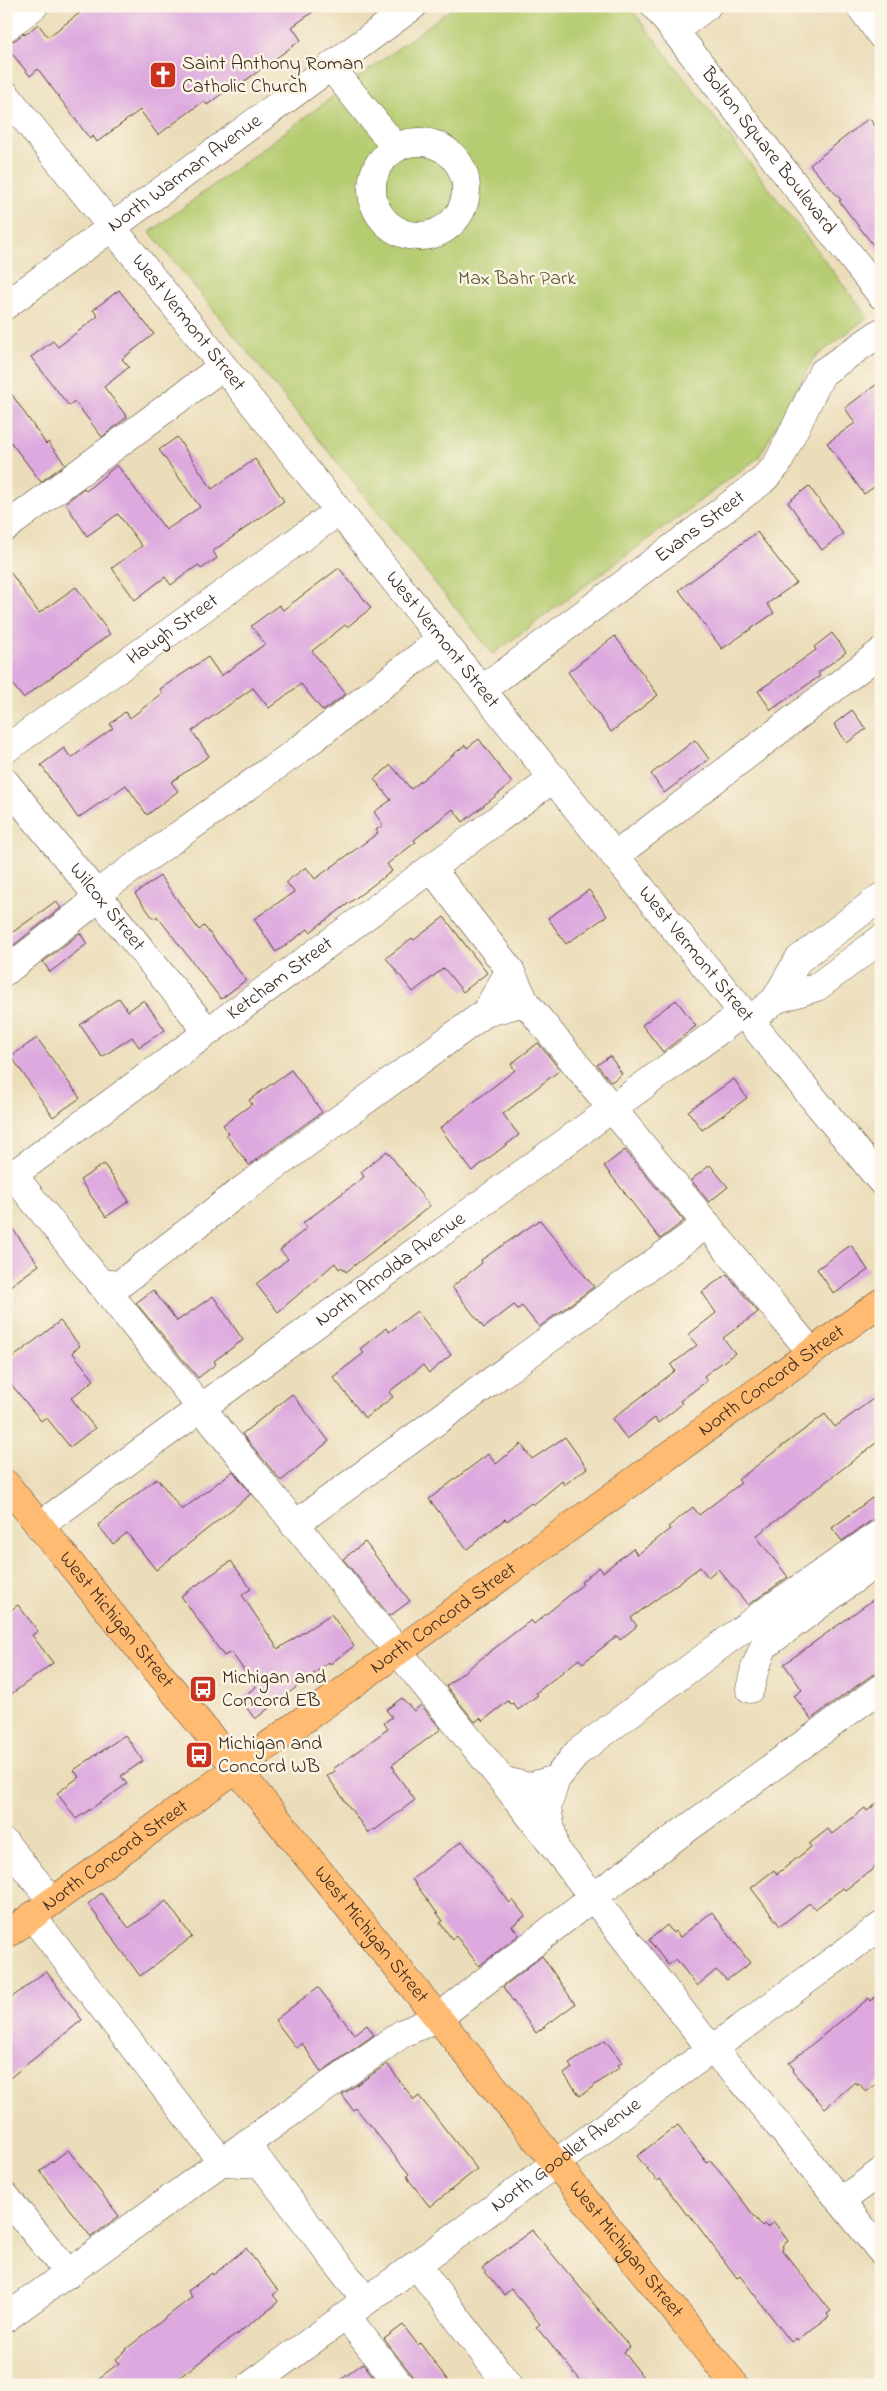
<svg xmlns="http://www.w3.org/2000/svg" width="887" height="2391" font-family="'Indie Flower',sans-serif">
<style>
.green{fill:#b5cc71;stroke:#787b48}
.building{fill:#dda9df}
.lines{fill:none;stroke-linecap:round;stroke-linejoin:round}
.minor-casing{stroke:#554535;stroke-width:29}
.major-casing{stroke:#554535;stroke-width:29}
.minor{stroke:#fff;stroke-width:28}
.major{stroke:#febb71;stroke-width:28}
.labels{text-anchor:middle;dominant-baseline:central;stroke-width:5;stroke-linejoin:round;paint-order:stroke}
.poi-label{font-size:20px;fill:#3b2a1e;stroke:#fcf5e5;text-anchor:start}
.street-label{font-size:20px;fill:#3b2a1e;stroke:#fcf5e5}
.park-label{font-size:20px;fill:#5a5233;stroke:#fcf5e5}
</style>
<rect width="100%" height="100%" fill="#fcf5e5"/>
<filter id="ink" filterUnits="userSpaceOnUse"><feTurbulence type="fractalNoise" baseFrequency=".02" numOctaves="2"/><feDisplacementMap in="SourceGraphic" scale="10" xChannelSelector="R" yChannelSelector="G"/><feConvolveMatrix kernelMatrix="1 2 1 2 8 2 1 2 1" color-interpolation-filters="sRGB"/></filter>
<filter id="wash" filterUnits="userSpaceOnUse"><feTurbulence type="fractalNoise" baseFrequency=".0096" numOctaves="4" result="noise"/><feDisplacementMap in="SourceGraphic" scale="20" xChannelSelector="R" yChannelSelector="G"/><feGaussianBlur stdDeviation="1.12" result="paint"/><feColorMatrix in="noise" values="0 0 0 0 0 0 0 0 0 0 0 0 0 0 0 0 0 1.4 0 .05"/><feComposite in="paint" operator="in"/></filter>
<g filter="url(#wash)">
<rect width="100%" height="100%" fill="#ebddba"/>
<path class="green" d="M 455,6 L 629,6 L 868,317 L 814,358 L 759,457 L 493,654 L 150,232 Z"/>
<g id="blocks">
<g class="building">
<path d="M 89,6 L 321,6 L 292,27 L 301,40 L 238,86 L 236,83 L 207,105 L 204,101 L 158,135 L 140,110 L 97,142 L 93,136 L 90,139 L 38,69 L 30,76 L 6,46 L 6,42 L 15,40 L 24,33 L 25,35 L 38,24 L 48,37 Z"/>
<path d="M 869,118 L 881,134 L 881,255 L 839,201 L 841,200 L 810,165 Z"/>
<path d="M 119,290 L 154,334 L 122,359 L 129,367 L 104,387 L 127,417 L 102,437 L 75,402 L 69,406 L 31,357 L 53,341 L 58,347 L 98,316 L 93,310 Z"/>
<path d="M 881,381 L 881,482 L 864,494 L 827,443 L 855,423 L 845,408 Z"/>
<path d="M 6,386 L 46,444 L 48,442 L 65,464 L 41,482 L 6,436 Z"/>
<path d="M 177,437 L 212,489 L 255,459 L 284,501 L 213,551 L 217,558 L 201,569 L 198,565 L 171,585 L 165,577 L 135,600 L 112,568 L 142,546 L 118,514 L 87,536 L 65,503 L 84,488 L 86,491 L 117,465 L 166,530 L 200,507 L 159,450 Z"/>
<path d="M 809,486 L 843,534 L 822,550 L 788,502 Z"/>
<path d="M 757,532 L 796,583 L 767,604 L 774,613 L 722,649 L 679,590 Z"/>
<path d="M 6,566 L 39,613 L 76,587 L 110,634 L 23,698 L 6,676 Z"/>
<path d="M 339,568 L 371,608 L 347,627 L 345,625 L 312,651 L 346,694 L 323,711 L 301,684 L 269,708 L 253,688 L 192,731 L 209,756 L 171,782 L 178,791 L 147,815 L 126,785 L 78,818 L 41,765 L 64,748 L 71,758 L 113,728 L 110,724 L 125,712 L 130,718 L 163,693 L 160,689 L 208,657 L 221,676 L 265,644 L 251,626 L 279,605 L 283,610 Z"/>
<path d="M 832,633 L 846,652 L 818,673 L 820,676 L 771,710 L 758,691 L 816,650 L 814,647 Z"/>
<path d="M 615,636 L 658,695 L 611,732 L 568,672 Z"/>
<path d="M 852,710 L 866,729 L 847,743 L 834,724 Z"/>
<path d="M 479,739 L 512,783 L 463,822 L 453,809 L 414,840 L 416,842 L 387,864 L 392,871 L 310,932 L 308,929 L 276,952 L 254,919 L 294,892 L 286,882 L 306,867 L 315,879 L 378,833 L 376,830 L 383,825 L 374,812 L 391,800 L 374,779 L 391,765 L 411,789 L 465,745 L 467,748 Z"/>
<path d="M 695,740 L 709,759 L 664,793 L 651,774 Z"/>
<path d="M 160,876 L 199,930 L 204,926 L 246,980 L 221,999 L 157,916 L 154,919 L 135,894 Z"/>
<path d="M 589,890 L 607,916 L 566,944 L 548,918 Z"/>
<path d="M 56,901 L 61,908 L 6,951 L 6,937 Z"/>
<path d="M 444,917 L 487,973 L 463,992 L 444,968 L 413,992 L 386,958 L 412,938 L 414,940 Z"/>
<path d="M 80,933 L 87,944 L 50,972 L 43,962 Z"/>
<path d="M 119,998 L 128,1011 L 144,1000 L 165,1030 L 139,1047 L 132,1037 L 102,1057 L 80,1025 Z"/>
<path d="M 676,1000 L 696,1026 L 663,1052 L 642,1025 Z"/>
<path d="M 37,1038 L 80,1098 L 53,1117 L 11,1056 Z"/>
<path d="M 538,1043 L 560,1070 L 503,1114 L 519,1135 L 472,1171 L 440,1128 L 515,1070 L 511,1064 Z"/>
<path d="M 610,1056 L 622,1074 L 611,1082 L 597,1065 Z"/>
<path d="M 291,1070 L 322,1112 L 249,1165 L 226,1135 L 229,1133 L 223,1125 L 252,1104 L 249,1100 Z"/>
<path d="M 734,1079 L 747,1098 L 702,1130 L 688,1111 Z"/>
<path d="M 625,1150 L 684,1221 L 660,1239 L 604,1166 Z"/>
<path d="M 387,1151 L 430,1206 L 346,1272 L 342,1267 L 339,1269 L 335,1263 L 278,1312 L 256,1284 L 288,1259 L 280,1250 L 307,1228 L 303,1223 L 364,1177 L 361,1172 Z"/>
<path d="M 104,1164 L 129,1201 L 106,1217 L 80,1180 Z"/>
<path d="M 710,1165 L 728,1187 L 709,1202 L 691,1180 Z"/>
<path d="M 6,1220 L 39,1265 L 6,1289 Z"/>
<path d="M 540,1220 L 594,1287 L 539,1327 L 522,1306 L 518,1309 L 514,1305 L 484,1328 L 452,1287 L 482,1263 L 481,1260 Z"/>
<path d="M 851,1245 L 868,1270 L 834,1294 L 817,1269 Z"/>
<path d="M 727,1274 L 758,1312 L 723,1338 L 735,1353 L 704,1376 L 707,1381 L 680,1401 L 682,1404 L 658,1423 L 655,1418 L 627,1439 L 612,1419 L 675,1371 L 671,1365 L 697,1345 L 688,1335 L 716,1313 L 702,1292 Z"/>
<path d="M 153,1290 L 177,1321 L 213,1296 L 243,1340 L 214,1361 L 216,1364 L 198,1378 L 136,1303 Z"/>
<path d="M 417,1311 L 451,1355 L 429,1373 L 423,1365 L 389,1392 L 393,1397 L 365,1418 L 333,1377 L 364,1353 L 360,1349 L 386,1328 L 389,1332 Z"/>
<path d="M 60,1321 L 80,1346 L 72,1352 L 94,1380 L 71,1398 L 95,1428 L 70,1447 L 46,1417 L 41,1421 L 6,1378 L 6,1363 Z"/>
<path d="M 881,1393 L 881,1439 L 756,1536 L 788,1577 L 748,1605 L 718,1569 L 708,1577 L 700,1567 L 631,1618 L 637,1626 L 620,1640 L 617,1636 L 583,1663 L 579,1659 L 536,1693 L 538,1695 L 518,1710 L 513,1703 L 511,1704 L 508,1701 L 483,1721 L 480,1718 L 475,1722 L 446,1686 L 531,1620 L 534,1624 L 583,1584 L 581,1582 L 599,1567 L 603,1572 L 633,1548 L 637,1555 L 670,1529 L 668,1527 L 693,1507 L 699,1515 L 741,1483 L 738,1480 L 769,1456 L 825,1414 L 835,1427 Z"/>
<path d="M 292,1394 L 329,1441 L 281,1481 L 242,1434 Z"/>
<path d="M 565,1437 L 587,1468 L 564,1485 L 562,1481 L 533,1505 L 531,1503 L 507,1521 L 505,1519 L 467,1549 L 429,1499 L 488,1454 L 496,1464 L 521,1444 L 532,1459 Z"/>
<path d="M 233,1471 L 251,1494 L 156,1570 L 127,1533 L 113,1544 L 98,1525 L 157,1478 L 182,1510 Z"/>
<path d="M 872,1498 L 881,1509 L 881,1518 L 872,1520 L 842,1541 L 832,1528 Z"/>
<path d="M 365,1542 L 410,1601 L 390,1616 L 343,1559 Z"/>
<path d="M 231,1561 L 251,1589 L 242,1595 L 278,1649 L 331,1614 L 354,1646 L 330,1664 L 329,1662 L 255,1719 L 240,1699 L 256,1687 L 231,1652 L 224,1656 L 181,1596 Z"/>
<path d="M 881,1594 L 881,1673 L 872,1675 L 811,1719 L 794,1696 L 802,1690 L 784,1664 Z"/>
<path d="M 18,1605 L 38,1631 L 32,1635 L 53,1663 L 6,1698 L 6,1614 Z"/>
<path d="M 402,1698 L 414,1711 L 421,1705 L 441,1729 L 392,1765 L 395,1770 L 394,1771 L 415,1800 L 375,1830 L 373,1829 L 368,1833 L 327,1776 L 335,1771 L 333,1769 L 388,1729 L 384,1723 L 392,1717 L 386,1710 Z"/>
<path d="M 125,1735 L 143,1761 L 121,1776 L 127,1784 L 76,1819 L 57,1793 L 79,1777 L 74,1770 Z"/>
<path d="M 881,1800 L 881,1863 L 845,1890 L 843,1888 L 815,1909 L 811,1904 L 808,1904 L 780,1926 L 751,1888 L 774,1870 L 777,1874 L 811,1847 L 809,1844 L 828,1829 L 832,1834 L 865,1808 L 867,1811 Z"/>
<path d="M 462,1841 L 510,1903 L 513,1900 L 525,1916 L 512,1926 L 519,1935 L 479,1966 L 456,1936 L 452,1939 L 440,1923 L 443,1921 L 412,1879 Z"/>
<path d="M 101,1893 L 129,1928 L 166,1901 L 192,1937 L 140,1976 L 88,1904 Z"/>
<path d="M 712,1912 L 750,1963 L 727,1980 L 716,1970 L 697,1986 L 676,1959 L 668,1965 L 649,1940 L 667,1925 L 673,1933 L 675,1931 L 680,1937 Z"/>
<path d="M 542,1956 L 575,2004 L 536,2033 L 503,1987 Z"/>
<path d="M 46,1971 L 82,2020 L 6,2081 L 6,2002 Z"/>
<path d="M 318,1987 L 354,2034 L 367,2025 L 374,2035 L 321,2072 L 302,2043 L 296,2048 L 275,2020 Z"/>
<path d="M 881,1992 L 881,2080 L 866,2092 L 859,2083 L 857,2085 L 855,2082 L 825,2108 L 792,2071 L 794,2069 L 789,2063 L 869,1998 L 871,2001 Z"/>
<path d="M 605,2040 L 622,2062 L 618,2065 L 620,2067 L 580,2096 L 564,2074 L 572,2068 L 569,2064 Z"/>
<path d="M 387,2064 L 414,2100 L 419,2096 L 477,2169 L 430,2207 L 409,2180 L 407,2176 L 409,2174 L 356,2108 L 353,2110 L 342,2095 Z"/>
<path d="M 678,2125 L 707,2163 L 710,2160 L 719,2170 L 762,2226 L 764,2224 L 767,2227 L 774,2222 L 788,2241 L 782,2246 L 783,2248 L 782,2250 L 831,2311 L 827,2314 L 829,2317 L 797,2340 L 796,2338 L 791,2342 L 740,2276 L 737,2278 L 689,2214 L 687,2215 L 660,2179 L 657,2181 L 637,2156 Z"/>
<path d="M 68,2150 L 119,2216 L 91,2237 L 40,2171 Z"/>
<path d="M 532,2230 L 630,2347 L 624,2352 L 649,2385 L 595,2385 L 593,2381 L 589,2384 L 586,2380 L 582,2382 L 536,2327 L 540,2324 L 511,2289 L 504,2295 L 482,2268 Z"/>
<path d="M 246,2248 L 278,2291 L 273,2295 L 278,2301 L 274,2306 L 169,2385 L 90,2385 L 119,2363 L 116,2359 L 127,2350 L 126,2349 L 192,2297 L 188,2291 L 212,2273 L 213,2275 Z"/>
<path d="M 403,2325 L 418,2345 L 420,2343 L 451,2385 L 415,2385 L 412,2375 L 384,2339 Z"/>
<path d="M 363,2363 L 380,2385 L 334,2385 Z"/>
</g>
</g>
</g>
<g filter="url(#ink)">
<use href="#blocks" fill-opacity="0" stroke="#554535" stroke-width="1"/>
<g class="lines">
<g class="minor-casing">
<g id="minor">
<path id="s1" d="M 655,6 L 881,295"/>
<path d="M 860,6 L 881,35"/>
<path d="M 6,27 L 34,6"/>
<path d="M 674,31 L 707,6"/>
<path d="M 331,67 L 396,148"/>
<path id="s2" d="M 6,95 L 615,856 L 881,1181"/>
<circle cx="419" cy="189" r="47"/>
<path id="s3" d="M 6,305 L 413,6"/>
<path d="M 6,527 L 223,366"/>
<path id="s4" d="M 483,689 L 762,481 L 777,465 L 822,373 L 881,332"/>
<path id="s5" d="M 6,749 L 339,511"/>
<path id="s6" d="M 6,783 L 208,1032"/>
<path d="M 615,856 L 881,652"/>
<path d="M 431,868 L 510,970 L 525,1002 L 811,1352"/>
<path d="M 510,970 L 485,1013 L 525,1002"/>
<path d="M 6,971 L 85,909 L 96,894 L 296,752 L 442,639"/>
<path d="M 775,1000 L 798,960 L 881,897"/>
<path d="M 749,1021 L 775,1000 L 817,987 L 881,939"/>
<path d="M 13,1175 L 502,1780 L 711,2049 L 741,2079 L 881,2251"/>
<path id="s7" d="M 6,1180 L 554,778"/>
<path d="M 99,1283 L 119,1285 L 230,1199 L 485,1013"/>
<path d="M 294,1525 L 707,1224"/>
<path id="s8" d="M 39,1526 L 743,1013"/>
<path d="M 750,1689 L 755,1668 L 764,1646 L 881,1559"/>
<path d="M 556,1779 L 578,1752 L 765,1612 L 881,1533"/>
<path d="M 502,1780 L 529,1787 L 556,1779 L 547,1808 L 554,1844"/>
<path d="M 6,1844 L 52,1901"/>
<path d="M 32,1916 L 222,2162 L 261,2164 L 246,2144"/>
<path d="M 261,2164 L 366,2301"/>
<path d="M 6,2197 L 69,2274"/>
<path d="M 842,2200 L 881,2172"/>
<path d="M 416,2264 L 508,2385"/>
<path d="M 346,2316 L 400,2385"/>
<path d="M 6,2318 L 246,2144 L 403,2033 L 438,2018 L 593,1897 L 881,1688"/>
<path id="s9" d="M 251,2385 L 881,1926"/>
</g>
</g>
<g class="major-casing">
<g id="major">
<path id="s10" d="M 6,1484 L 735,2385"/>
<path id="s11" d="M 6,1935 L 881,1302"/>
</g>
</g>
<use href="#minor" class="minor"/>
<use href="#major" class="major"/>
</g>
</g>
<defs>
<g id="church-square" transform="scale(1.4375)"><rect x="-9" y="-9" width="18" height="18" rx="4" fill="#c8321e" stroke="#fcf5e5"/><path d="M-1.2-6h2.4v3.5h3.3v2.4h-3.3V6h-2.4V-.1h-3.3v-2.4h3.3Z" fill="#fff"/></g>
<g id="bus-square" transform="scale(1.4375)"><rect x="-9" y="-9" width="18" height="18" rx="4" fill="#c8321e" stroke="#fcf5e5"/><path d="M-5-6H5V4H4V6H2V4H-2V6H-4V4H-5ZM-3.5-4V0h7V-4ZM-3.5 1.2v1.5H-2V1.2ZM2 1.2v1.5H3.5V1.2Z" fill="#fff"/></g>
</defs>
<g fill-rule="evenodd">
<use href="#church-square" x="163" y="75"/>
<use href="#bus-square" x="203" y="1689"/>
<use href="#bus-square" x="199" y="1755"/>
</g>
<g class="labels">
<g class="poi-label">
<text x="182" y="64">Saint Anthony Roman<tspan x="182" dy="23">Catholic Church</tspan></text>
<text x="222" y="1678">Michigan and<tspan x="222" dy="23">Concord EB</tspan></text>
<text x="218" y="1744">Michigan and<tspan x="218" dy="23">Concord WB</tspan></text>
</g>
<g class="street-label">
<text stroke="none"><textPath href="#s1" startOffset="184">Bolton Square Boulevard</textPath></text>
<text stroke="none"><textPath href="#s3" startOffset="222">North Warman Avenue</textPath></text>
<text stroke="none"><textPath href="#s2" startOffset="292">West Vermont Street</textPath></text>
<text stroke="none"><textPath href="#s4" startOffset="271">Evans Street</textPath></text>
<text stroke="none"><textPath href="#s5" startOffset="205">Haugh Street</textPath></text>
<text stroke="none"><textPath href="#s2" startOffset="698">West Vermont Street</textPath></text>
<text stroke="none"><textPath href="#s6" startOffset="160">Wilcox Street</textPath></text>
<text stroke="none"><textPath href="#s2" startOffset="1102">West Vermont Street</textPath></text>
<text stroke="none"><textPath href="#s7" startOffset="340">Ketcham Street</textPath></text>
<text stroke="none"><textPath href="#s8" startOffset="435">North Arnolda Avenue</textPath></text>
<text stroke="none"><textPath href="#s11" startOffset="945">North Concord Street</textPath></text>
<text stroke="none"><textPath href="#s11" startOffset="540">North Concord Street</textPath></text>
<text stroke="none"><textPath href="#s10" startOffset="175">West Michigan Street</textPath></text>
<text stroke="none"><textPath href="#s11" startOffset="135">North Concord Street</textPath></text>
<text stroke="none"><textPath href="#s10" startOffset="580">West Michigan Street</textPath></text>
<text stroke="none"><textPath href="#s9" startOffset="390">North Goodlet Avenue</textPath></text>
<text stroke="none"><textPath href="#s10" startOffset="985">West Michigan Street</textPath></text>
</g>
<g class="park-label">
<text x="517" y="279">Max Bahr Park</text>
</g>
</g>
<rect width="887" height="2391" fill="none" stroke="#fcf5e5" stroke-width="25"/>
</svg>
